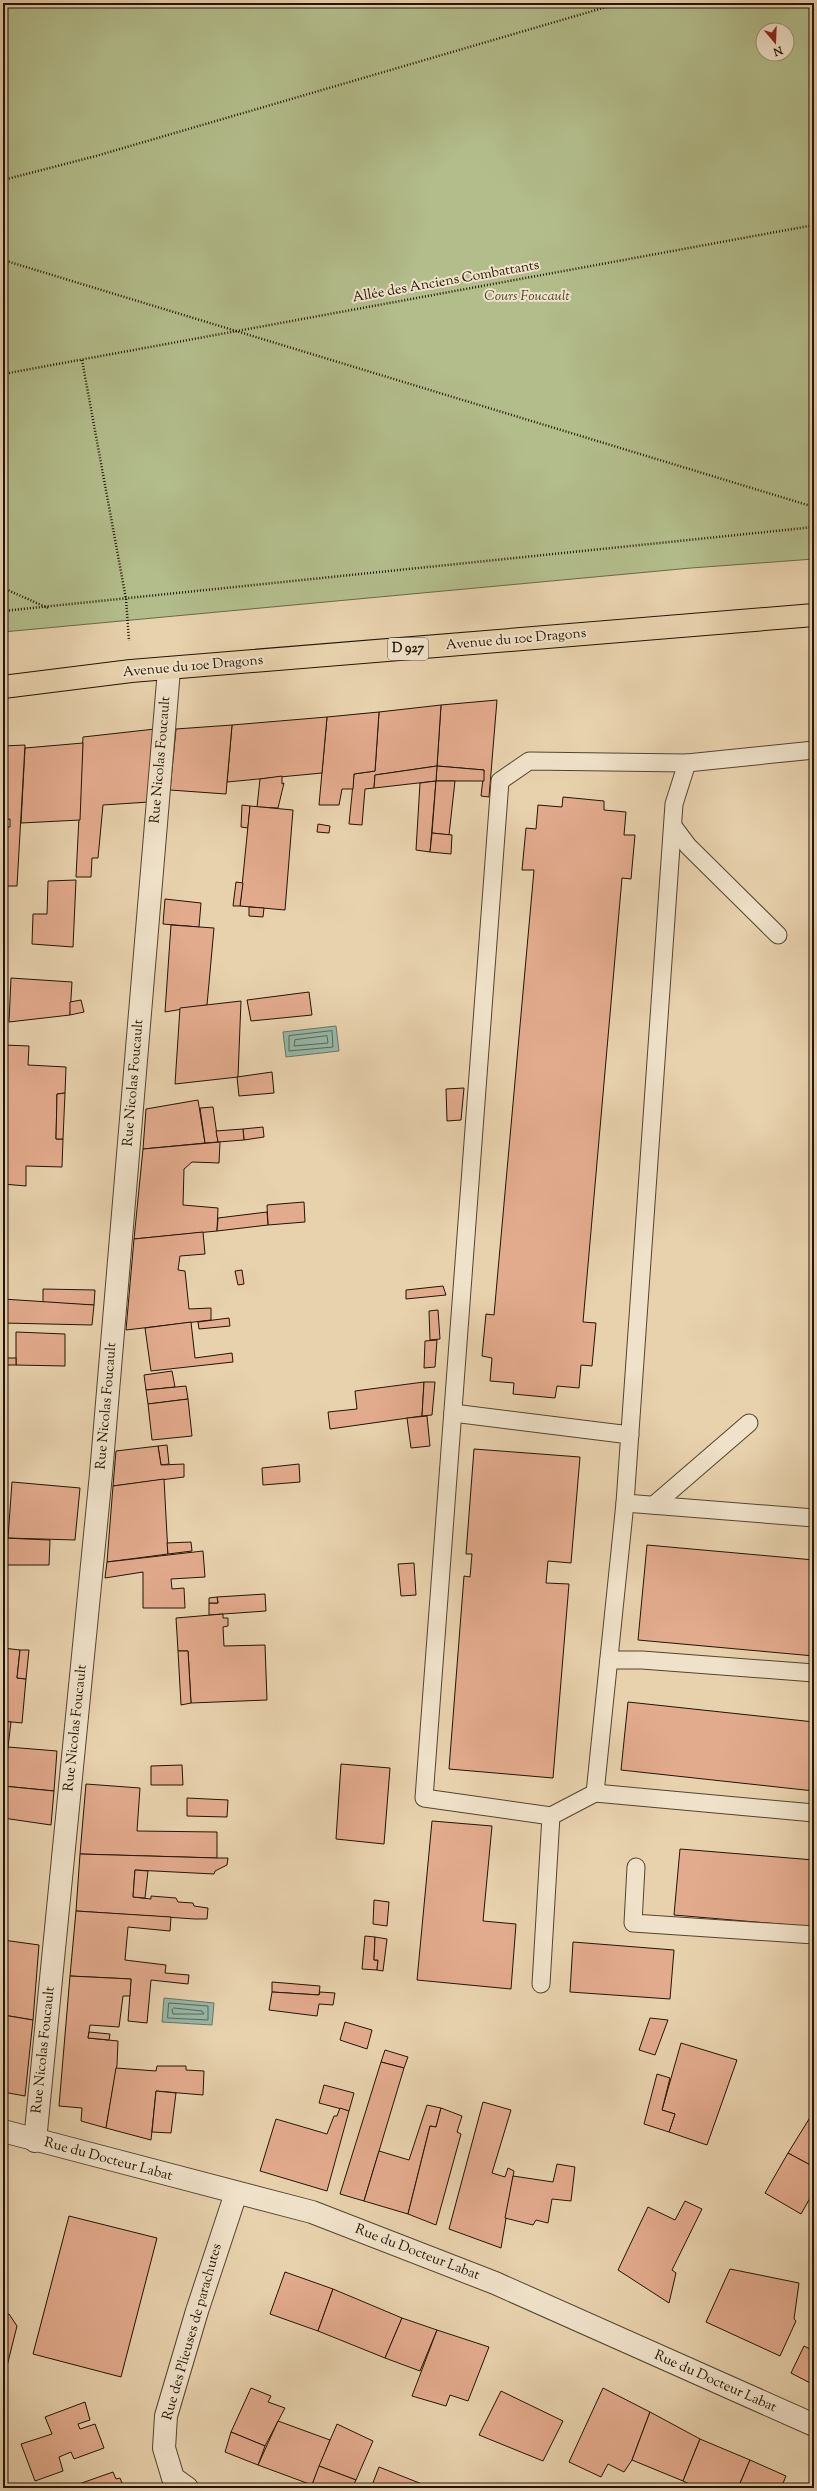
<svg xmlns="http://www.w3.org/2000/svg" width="817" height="2491" font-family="'Sorts Mill Goudy',serif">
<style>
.green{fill:#b3bd8c;stroke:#6b6847;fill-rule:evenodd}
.water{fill:#97b8a9;stroke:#697666}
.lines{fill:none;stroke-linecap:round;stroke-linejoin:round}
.shore{stroke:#5d6656;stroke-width:1}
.building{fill:#e3ab8e;stroke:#231402}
.lane-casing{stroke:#54442d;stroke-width:19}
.street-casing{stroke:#54442d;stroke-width:24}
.primary-casing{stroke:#231402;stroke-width:24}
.path{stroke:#231402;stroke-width:2.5;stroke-dasharray:1 2;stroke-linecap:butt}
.lane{stroke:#f0e2ca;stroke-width:17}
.street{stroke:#f0e2ca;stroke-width:22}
.primary{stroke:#e8d2ae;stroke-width:22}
.labels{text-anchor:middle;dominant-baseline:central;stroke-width:4;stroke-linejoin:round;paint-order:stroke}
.shield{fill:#f0e2ca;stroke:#60523e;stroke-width:1}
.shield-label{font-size:13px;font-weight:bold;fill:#231402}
.street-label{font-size:14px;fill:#231402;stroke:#f0e2ca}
.park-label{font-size:14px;font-style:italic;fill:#4e472b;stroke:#f0e2ca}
</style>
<rect width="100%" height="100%" fill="#e8d2ae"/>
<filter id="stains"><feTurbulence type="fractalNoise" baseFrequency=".005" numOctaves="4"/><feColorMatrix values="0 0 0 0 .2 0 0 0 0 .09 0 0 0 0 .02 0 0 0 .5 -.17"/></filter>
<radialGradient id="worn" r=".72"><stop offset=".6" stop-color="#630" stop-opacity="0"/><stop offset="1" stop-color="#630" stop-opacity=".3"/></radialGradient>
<path class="green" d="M 3,3 L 814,3 L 814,559 L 691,568 L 3,632 ZM 763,30 L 787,30 L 787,54 L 763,54 Z"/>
<g class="water">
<path d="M 336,1026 L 339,1051 L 286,1057 L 283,1032 Z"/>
<path d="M 164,1998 L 214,2003 L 212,2025 L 162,2022 Z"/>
</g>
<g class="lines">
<g class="shore">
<path d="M 332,1031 L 333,1047 L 289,1051 L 289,1036 Z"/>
<path d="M 327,1036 L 328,1043 L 294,1046 L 295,1040 Z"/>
<path d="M 169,2003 L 208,2006 L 208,2020 L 168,2018 Z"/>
<path d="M 174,2008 L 202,2011 L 204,2014 L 173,2014 L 172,2010 Z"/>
</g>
</g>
<g class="building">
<path d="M 497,700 L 489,797 L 481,796 L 484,770 L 437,766 L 441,705 Z"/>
<path d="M 441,705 L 437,766 L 375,775 L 374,788 L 365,789 L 362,825 L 349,824 L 354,774 L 375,771 L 379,712 Z"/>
<path d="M 379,712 L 375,771 L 354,774 L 353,789 L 342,789 L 339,805 L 319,805 L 327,717 Z"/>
<path d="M 327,717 L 322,773 L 227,782 L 232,725 Z"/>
<path d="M 232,725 L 226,794 L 170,790 L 176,729 Z"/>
<path d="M 155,729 L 149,802 L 103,805 L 98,858 L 92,858 L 91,877 L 76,877 L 83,737 Z"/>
<path d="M 83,743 L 80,820 L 21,823 L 25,748 Z"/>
<path d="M 25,745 L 17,886 L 5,886 L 6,853 L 3,853 L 3,845 L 5,844 L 5,827 L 10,827 L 10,819 L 3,820 L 3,746 Z"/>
<path d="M 437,766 L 484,770 L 484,781 L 436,781 Z"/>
<path d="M 437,766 L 436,781 L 374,788 L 375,775 Z"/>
<path d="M 282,776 L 282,784 L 284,783 L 278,808 L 257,807 L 260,779 Z"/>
<path d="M 436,781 L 430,852 L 416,850 L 420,783 Z"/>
<path d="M 436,781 L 455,781 L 449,835 L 432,833 Z"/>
<path d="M 563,797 L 604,801 L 604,810 L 626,812 L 624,835 L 635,835 L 631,879 L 622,878 L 583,1322 L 596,1323 L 592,1366 L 581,1365 L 579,1388 L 557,1386 L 555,1398 L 513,1394 L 514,1383 L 490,1381 L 492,1358 L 482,1356 L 486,1314 L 494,1315 L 534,870 L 522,870 L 526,828 L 536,829 L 538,805 L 562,807 Z"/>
<path d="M 242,805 L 250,806 L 248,828 L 241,827 Z"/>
<path d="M 250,806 L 293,810 L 285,910 L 240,906 Z"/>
<path d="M 318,824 L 330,826 L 329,833 L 317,832 Z"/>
<path d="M 432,833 L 452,835 L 451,854 L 430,852 Z"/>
<path d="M 76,880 L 73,947 L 32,944 L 33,914 L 47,914 L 48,881 Z"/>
<path d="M 236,882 L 243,883 L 240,906 L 233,906 Z"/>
<path d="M 165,899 L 201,903 L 199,927 L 163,924 Z"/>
<path d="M 249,907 L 264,908 L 263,917 L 249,916 Z"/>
<path d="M 171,925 L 214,928 L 207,1005 L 165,1012 Z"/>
<path d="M 11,978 L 72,982 L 70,1015 L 9,1022 Z"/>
<path d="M 309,992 L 312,1015 L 251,1021 L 247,1000 Z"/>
<path d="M 81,1000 L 84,1012 L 70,1015 L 70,1002 Z"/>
<path d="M 241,1001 L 238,1077 L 175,1084 L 180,1008 Z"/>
<path d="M 3,1045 L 29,1046 L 28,1065 L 66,1067 L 65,1093 L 57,1094 L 56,1139 L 63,1139 L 62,1167 L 26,1166 L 26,1186 L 3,1184 Z"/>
<path d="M 272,1072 L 274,1093 L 239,1096 L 237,1077 Z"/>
<path d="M 464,1088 L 461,1120 L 447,1121 L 446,1089 Z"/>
<path d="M 65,1093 L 63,1139 L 56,1139 L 57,1094 Z"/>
<path d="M 198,1100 L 205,1143 L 143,1149 L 146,1109 Z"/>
<path d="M 213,1107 L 218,1142 L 205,1143 L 200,1108 Z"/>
<path d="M 263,1127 L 264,1137 L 244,1140 L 243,1129 Z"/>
<path d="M 243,1129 L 244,1140 L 218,1142 L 216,1131 Z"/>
<path d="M 220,1142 L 219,1163 L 192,1162 L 184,1169 L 183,1205 L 218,1208 L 217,1231 L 134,1239 L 143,1149 Z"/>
<path d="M 304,1202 L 305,1222 L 268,1225 L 267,1205 Z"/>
<path d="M 267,1212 L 268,1225 L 217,1231 L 218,1218 Z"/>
<path d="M 203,1232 L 205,1254 L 180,1256 L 178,1270 L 185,1271 L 189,1309 L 211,1308 L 211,1320 L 126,1330 L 134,1239 Z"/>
<path d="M 242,1270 L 244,1284 L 238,1285 L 235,1271 Z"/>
<path d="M 443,1286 L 446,1295 L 406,1299 L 406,1290 Z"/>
<path d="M 43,1289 L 95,1290 L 94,1305 L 43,1303 Z"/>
<path d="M 3,1299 L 94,1305 L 92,1325 L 3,1323 Z"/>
<path d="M 438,1310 L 440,1339 L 430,1340 L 429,1311 Z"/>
<path d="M 229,1318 L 230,1326 L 199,1329 L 198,1322 Z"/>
<path d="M 191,1322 L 195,1358 L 232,1353 L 233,1362 L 151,1371 L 145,1328 Z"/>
<path d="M 16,1332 L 65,1334 L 65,1366 L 16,1365 Z"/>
<path d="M 437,1340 L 435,1367 L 424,1368 L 425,1341 Z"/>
<rect x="3" y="1358" width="13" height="7"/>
<path d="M 172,1371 L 175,1387 L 146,1390 L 144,1375 Z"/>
<path d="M 424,1382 L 422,1416 L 330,1429 L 328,1412 L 357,1409 L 355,1391 Z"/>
<path d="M 424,1382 L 435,1382 L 432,1415 L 422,1416 Z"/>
<path d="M 186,1386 L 188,1399 L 148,1404 L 146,1390 Z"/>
<path d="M 188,1399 L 192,1436 L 152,1440 L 148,1404 Z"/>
<path d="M 427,1416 L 430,1446 L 411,1448 L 407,1418 Z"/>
<path d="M 167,1445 L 169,1464 L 161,1465 L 158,1446 Z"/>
<path d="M 158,1446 L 161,1465 L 184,1464 L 184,1477 L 113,1486 L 116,1451 Z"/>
<path d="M 474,1449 L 580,1457 L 571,1563 L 548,1561 L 546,1583 L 569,1584 L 553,1778 L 449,1769 L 464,1576 L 470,1577 L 472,1554 L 466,1554 Z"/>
<path d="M 299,1464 L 300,1482 L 263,1485 L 262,1468 Z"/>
<path d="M 164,1479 L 168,1554 L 107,1562 L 113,1486 Z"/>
<path d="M 12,1482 L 80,1488 L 75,1540 L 8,1538 Z"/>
<path d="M 3,1538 L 50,1540 L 49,1565 L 3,1565 Z"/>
<path d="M 191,1542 L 192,1551 L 168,1554 L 167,1543 Z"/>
<path d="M 647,1545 L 814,1560 L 814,1656 L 638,1640 Z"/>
<path d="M 203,1551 L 205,1577 L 171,1579 L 172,1589 L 184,1588 L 185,1608 L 143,1608 L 143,1572 L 105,1578 L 107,1562 Z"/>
<path d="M 414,1563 L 416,1595 L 401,1596 L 398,1564 Z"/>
<path d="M 265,1594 L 266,1611 L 209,1615 L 209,1603 L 218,1603 L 217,1597 Z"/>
<path d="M 217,1597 L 218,1603 L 209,1603 L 209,1598 Z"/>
<path d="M 223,1614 L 223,1618 L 228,1618 L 228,1626 L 223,1627 L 224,1646 L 265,1645 L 267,1700 L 191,1703 L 188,1651 L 178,1651 L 176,1618 Z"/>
<path d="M 3,1648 L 20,1650 L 17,1678 L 26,1679 L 22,1723 L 3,1721 Z"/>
<path d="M 20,1650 L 29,1650 L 26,1679 L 17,1678 Z"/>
<path d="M 178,1651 L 188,1651 L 191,1703 L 181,1705 Z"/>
<path d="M 628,1702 L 814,1722 L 814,1791 L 621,1770 Z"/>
<path d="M 3,1721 L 11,1722 L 7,1756 L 3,1756 Z"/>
<path d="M 8,1747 L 57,1751 L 54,1791 L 3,1786 L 3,1756 L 7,1756 Z"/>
<path d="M 341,1764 L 390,1768 L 384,1844 L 336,1839 Z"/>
<path d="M 182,1765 L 183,1785 L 151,1785 L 151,1766 Z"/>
<path d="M 86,1784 L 140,1788 L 137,1831 L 217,1832 L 217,1858 L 80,1854 Z"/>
<path d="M 3,1786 L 54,1791 L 51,1825 L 3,1818 Z"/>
<path d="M 187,1798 L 228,1800 L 227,1817 L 187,1816 Z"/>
<path d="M 432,1821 L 492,1826 L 483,1921 L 516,1924 L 511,1989 L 417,1980 Z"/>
<path d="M 680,1849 L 814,1860 L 814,1927 L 674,1915 Z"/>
<path d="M 80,1854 L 217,1858 L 228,1858 L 227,1865 L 215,1871 L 214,1874 L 135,1870 L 133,1897 L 151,1899 L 151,1896 L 176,1898 L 178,1902 L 193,1903 L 194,1906 L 208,1908 L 207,1919 L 195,1919 L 76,1911 Z"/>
<path d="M 135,1870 L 148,1871 L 145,1898 L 133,1897 Z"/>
<path d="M 374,1900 L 389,1902 L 387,1926 L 373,1924 Z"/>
<path d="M 76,1911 L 171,1917 L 170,1931 L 128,1927 L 125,1960 L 166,1965 L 165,1973 L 189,1975 L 188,1984 L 151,1980 L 147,2023 L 128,2021 L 131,1979 L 70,1976 Z"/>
<path d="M 365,1936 L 375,1937 L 374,1960 L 378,1960 L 377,1970 L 362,1969 Z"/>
<path d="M 375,1937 L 387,1939 L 383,1971 L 377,1970 L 378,1960 L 374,1960 Z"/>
<path d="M 3,1940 L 39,1945 L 33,2020 L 3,2015 Z"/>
<path d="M 573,1942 L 674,1950 L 670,1999 L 570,1992 Z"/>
<path d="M 70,1976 L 131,1979 L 130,1996 L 123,1996 L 119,2027 L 90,2025 L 88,2038 L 118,2041 L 117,2065 L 106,2128 L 81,2121 L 82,2108 L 59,2106 Z"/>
<path d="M 272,1982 L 320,1986 L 319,1995 L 272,1992 Z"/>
<path d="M 272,1992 L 319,1995 L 320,1992 L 335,1993 L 333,2005 L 319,2004 L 317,2016 L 269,2010 Z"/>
<path d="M 3,2015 L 33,2020 L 25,2096 L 3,2092 Z"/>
<path d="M 650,2018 L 668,2020 L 655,2055 L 639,2050 Z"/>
<path d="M 345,2022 L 372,2030 L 367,2049 L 340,2040 Z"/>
<path d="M 89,2032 L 110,2034 L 109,2040 L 88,2038 Z"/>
<path d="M 681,2043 L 737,2060 L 707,2145 L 669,2132 L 675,2114 L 662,2110 Z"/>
<path d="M 385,2050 L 408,2057 L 404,2068 L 381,2062 Z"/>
<path d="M 381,2062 L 404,2068 L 364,2201 L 340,2194 Z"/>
<path d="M 157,2066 L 186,2066 L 186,2070 L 204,2071 L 203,2095 L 156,2091 L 151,2140 L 106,2128 L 116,2068 L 156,2071 Z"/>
<path d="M 657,2074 L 670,2078 L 662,2110 L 675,2114 L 669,2132 L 644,2124 Z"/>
<path d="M 324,2085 L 354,2093 L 349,2111 L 319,2103 Z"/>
<path d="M 156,2091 L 176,2093 L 171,2133 L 152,2132 Z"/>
<path d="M 483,2102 L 511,2110 L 492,2173 L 505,2177 L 508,2168 L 514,2171 L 501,2248 L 449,2229 Z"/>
<path d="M 427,2105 L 441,2108 L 436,2127 L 430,2126 L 408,2214 L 364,2201 L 379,2151 L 409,2160 Z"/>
<path d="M 340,2108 L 349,2111 L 327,2191 L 260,2171 L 276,2119 L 327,2134 L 334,2116 L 337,2116 Z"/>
<path d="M 441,2108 L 462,2116 L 457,2132 L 461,2134 L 436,2225 L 408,2214 L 430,2126 L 436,2127 Z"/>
<path d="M 814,2111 L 814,2167 L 788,2153 Z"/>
<path d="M 788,2153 L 814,2167 L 814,2191 L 801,2214 L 765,2193 Z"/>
<path d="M 557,2164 L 575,2167 L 571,2201 L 552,2199 L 548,2223 L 536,2220 L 533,2225 L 505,2218 L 513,2176 L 553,2182 Z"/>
<path d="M 685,2201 L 702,2209 L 672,2270 L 676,2273 L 669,2303 L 618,2270 L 648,2207 L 675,2220 Z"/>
<path d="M 69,2216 L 157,2238 L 121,2377 L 33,2354 Z"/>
<path d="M 730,2269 L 799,2283 L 794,2319 L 796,2321 L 780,2356 L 706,2322 Z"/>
<path d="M 285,2272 L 333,2289 L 318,2331 L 270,2314 Z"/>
<path d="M 333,2289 L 402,2318 L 385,2358 L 318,2331 Z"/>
<path d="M 9,2314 L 17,2326 L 3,2382 L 3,2315 Z"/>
<path d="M 402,2318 L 437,2330 L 420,2371 L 385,2358 Z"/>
<path d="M 437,2330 L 489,2347 L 468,2401 L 450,2395 L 446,2406 L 412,2396 Z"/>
<path d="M 804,2346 L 814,2351 L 814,2385 L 791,2373 Z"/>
<path d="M 251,2388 L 271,2396 L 268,2402 L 285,2408 L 265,2446 L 231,2432 Z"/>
<path d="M 603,2388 L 650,2412 L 632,2460 L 624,2472 L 608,2464 L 601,2477 L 569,2462 Z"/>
<path d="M 501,2391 L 563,2421 L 543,2461 L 479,2435 Z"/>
<path d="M 85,2402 L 90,2420 L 78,2424 L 80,2429 L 95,2424 L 104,2448 L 74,2459 L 71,2452 L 59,2457 L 63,2471 L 35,2481 L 21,2444 L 52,2434 L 45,2417 Z"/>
<path d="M 650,2412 L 700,2439 L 683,2481 L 632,2460 Z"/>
<path d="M 278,2421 L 330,2440 L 312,2485 L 258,2465 Z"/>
<path d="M 337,2424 L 373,2441 L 356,2480 L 319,2466 Z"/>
<path d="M 231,2432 L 265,2446 L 258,2465 L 225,2452 Z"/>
<path d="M 700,2439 L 750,2460 L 738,2488 L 699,2488 L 683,2481 Z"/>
<path d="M 750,2460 L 786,2476 L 781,2488 L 738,2488 Z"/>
<path d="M 319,2466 L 356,2480 L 352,2488 L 319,2488 L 312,2485 Z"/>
<path d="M 379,2467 L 432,2488 L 371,2488 Z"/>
<path d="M 113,2472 L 116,2479 L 120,2478 L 124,2488 L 77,2488 L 76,2485 Z"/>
</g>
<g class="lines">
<g class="lane-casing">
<g id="lane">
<path d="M 814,750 L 687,763 L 674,804 L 625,1503 L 814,1518"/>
<path d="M 673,826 L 688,846 L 778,935"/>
<path d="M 453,1413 L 630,1435"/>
<path d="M 625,1503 L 595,1793 L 551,1816 L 424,1798 L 500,781 L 529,761 L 687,763"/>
<path d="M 654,1505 L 749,1423"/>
<path d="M 609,1660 L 642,1660 L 814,1673"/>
<path d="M 595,1793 L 814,1813"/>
<path d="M 636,1867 L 633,1923 L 814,1935"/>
<path d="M 541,1984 L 551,1816"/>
</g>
</g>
<g class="street-casing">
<g id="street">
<path d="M 3,2131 L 312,2212 L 495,2283 L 814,2425"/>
<path d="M 35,2141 L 101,1474 L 169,670"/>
<path d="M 187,2488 L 173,2478 L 164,2448 L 166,2416 L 197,2311 L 236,2193"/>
</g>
</g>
<g class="primary-casing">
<path id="primary" d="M 3,687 L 131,671 L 814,615"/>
</g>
<g class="path">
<path d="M 3,180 L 96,156 L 620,3"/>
<path d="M 3,260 L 814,507"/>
<path d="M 82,360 L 126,599 L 129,641"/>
<path d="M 3,374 L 814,225"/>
<path d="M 3,588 L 48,608"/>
<path d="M 3,611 L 814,527"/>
</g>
<use href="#lane" class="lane"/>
<use href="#street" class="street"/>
<use href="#primary" class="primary"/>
</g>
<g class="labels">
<rect class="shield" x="388" y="638" width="40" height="22" rx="3"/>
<g class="shield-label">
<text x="408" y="649">D 927</text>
</g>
<g class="street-label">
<text transform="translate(446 282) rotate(-10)">Allée des Anciens Combattants</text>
<text transform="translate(516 640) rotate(-5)">Avenue du 10e Dragons</text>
<text transform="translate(193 667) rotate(-5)">Avenue du 10e Dragons</text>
<text transform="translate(161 760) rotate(-85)">Rue Nicolas Foucault</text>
<text transform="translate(134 1083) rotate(-85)">Rue Nicolas Foucault</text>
<text transform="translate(107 1406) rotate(-85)">Rue Nicolas Foucault</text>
<text transform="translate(76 1728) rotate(-84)">Rue Nicolas Foucault</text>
<text transform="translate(44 2050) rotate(-84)">Rue Nicolas Foucault</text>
<text transform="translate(108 2160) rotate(15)">Rue du Docteur Labat</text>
<text transform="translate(417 2253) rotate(21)">Rue du Docteur Labat</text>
<text transform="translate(193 2332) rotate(-74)">Rue des Plieuses de parachutes</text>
<text transform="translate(715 2382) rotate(24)">Rue du Docteur Labat</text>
</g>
<g class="park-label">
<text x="527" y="297">Cours Foucault</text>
</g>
</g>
<rect width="817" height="2491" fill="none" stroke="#e8d2ae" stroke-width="16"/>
<rect x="4" y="4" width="809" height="2483" fill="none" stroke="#231402" stroke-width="2"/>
<rect x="8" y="8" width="801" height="2475" fill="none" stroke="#231402"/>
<g transform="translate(775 42) rotate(161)"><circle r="19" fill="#f0e2ca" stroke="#9e907a"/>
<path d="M0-3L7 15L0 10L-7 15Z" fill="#8f2418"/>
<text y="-6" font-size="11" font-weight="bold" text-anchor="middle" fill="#231402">N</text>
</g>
<rect width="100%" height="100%" filter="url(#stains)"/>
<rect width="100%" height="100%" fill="url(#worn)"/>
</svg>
